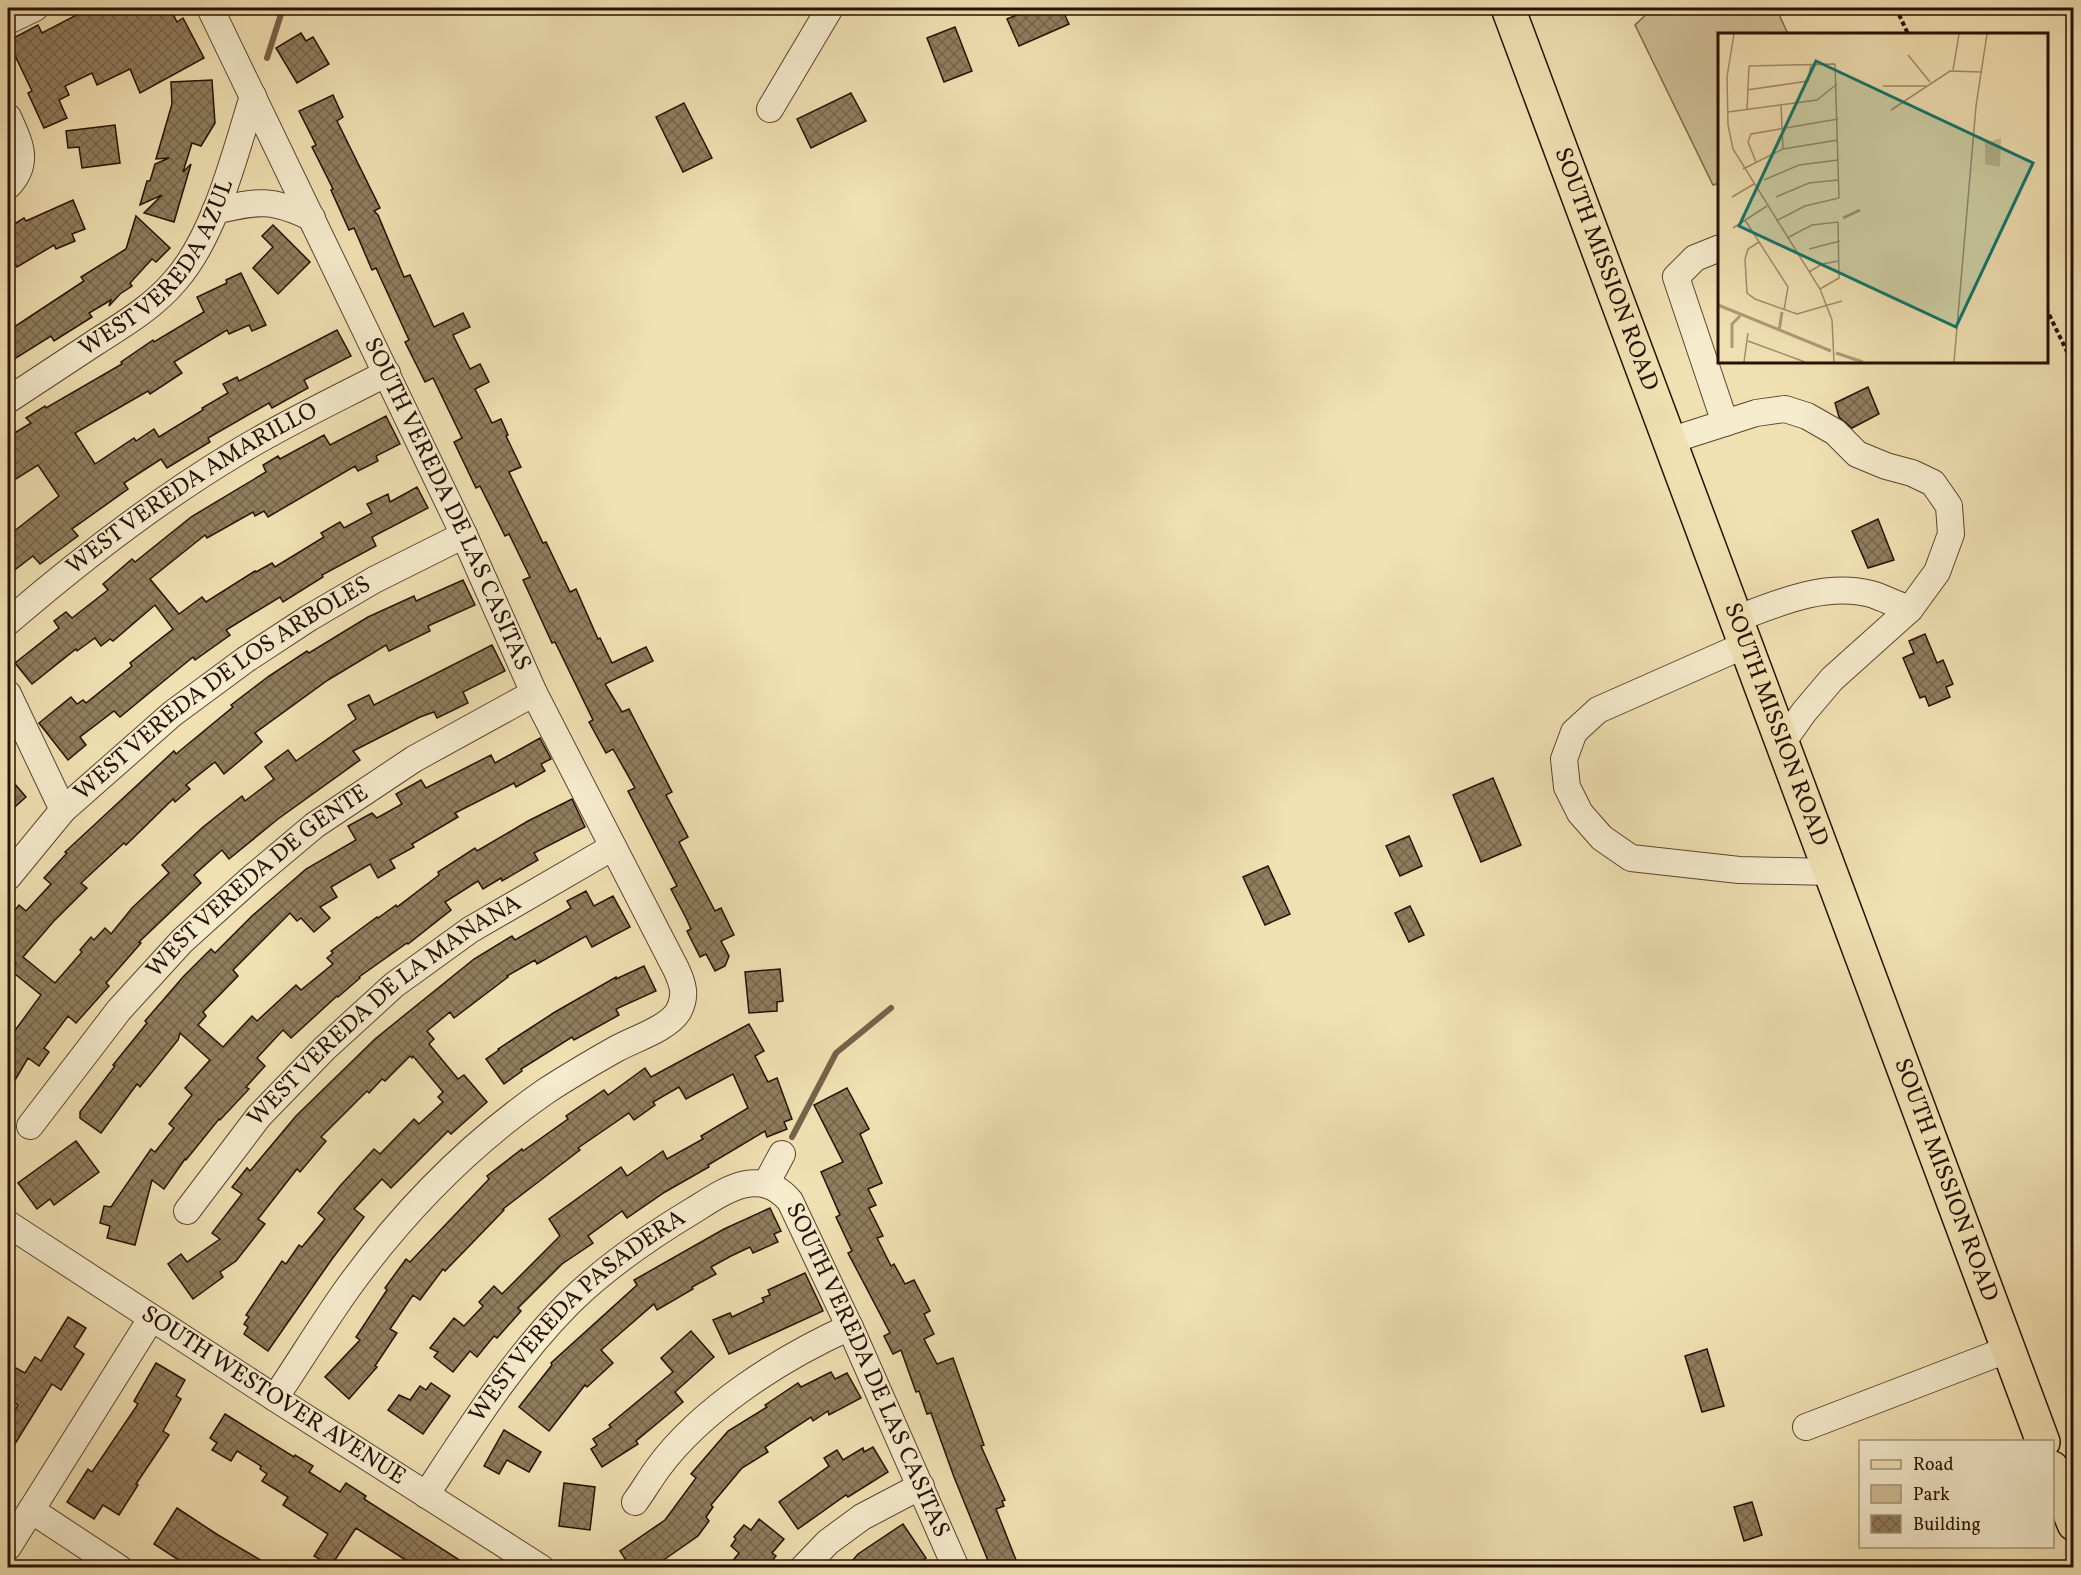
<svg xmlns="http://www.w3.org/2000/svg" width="2081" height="1575" font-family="Vollkorn,serif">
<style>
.green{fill:#cebd94;stroke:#7b674c;stroke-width:1.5}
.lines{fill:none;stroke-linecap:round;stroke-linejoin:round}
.stream{stroke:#776348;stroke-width:6}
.building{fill:url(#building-cross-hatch);stroke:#281103;stroke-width:1.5}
.minor-casing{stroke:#5a452f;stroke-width:28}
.major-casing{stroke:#281103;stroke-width:36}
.path{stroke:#281103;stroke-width:4;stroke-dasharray:4.5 3;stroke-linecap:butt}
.minor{stroke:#f5ebcd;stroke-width:26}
.major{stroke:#f0e0b2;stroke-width:33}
.labels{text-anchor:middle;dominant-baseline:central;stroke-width:6;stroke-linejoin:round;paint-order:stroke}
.street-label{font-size:24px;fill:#281103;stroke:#f5ebcd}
.inset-river{fill:none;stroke:#ac9a76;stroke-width:3}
.inset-road{fill:none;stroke:#a08d6c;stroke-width:1.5}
.view{fill:#0f766e;fill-opacity:0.15;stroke:#0f766e;stroke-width:3}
.inset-edge{fill:none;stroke:#281103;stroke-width:3}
</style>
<defs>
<pattern id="building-cross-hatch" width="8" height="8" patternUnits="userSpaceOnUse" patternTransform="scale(1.5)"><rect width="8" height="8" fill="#907d5e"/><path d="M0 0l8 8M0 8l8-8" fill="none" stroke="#76654b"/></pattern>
</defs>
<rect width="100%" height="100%" fill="#f0e0b2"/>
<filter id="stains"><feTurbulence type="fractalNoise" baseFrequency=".00333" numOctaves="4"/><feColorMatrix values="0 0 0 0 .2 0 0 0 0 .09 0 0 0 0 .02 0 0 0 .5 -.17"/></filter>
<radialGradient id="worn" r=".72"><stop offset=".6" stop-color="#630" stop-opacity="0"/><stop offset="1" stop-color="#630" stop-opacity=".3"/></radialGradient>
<path class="green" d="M 1653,8 L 1776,8 L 1788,34 L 1720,34 L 1719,183 L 1713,185 L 1635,25 Z"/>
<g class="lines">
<g class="stream">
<path d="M 267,58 L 283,8"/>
<path d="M 792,1137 L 836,1053 L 891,1008"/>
</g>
</g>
<g class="building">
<path d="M 90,8 L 170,8 L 177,22 L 183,18 L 204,58 L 140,93 L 130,69 L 97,85 L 92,73 L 65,86 L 69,95 L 59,100 L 67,118 L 44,128 L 28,93 L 32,91 L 8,41 L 38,25 L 42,33 Z"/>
<path d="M 1034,8 L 1052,8 L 1054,12 L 1062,9 L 1069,24 L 1019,46 L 1007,19 Z"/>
<path d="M 955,27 L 972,71 L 944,82 L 927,38 Z"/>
<path d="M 301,33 L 306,41 L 313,37 L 329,64 L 297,83 L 276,48 Z"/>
<path d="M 212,80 L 215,123 L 201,146 L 192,143 L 183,172 L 191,164 L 174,222 L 144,213 L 162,195 L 140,205 L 147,181 L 150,181 L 155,164 L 169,158 L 156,159 L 172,104 L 171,82 Z"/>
<path d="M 851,93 L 866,121 L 811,148 L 797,119 Z"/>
<path d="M 333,95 L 343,117 L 337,121 L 380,208 L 374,211 L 378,215 L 404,277 L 410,275 L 434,327 L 463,313 L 470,327 L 453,335 L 470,369 L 480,364 L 489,382 L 475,389 L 492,423 L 501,419 L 508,435 L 506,436 L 521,467 L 509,472 L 543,543 L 546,542 L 570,592 L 576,589 L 598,639 L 600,638 L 612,663 L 646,647 L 653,661 L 605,684 L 622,712 L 629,709 L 672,792 L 666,795 L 688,837 L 679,842 L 715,911 L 721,908 L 734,935 L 721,941 L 729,956 L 725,966 L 715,971 L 706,954 L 700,957 L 687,931 L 691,929 L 687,920 L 671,889 L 677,886 L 628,791 L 635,788 L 613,749 L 606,753 L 589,722 L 593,720 L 555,642 L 552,643 L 523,580 L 530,577 L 509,534 L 505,536 L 480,486 L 476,488 L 454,442 L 462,438 L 433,378 L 425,382 L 405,342 L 409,340 L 376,268 L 372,270 L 354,228 L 349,230 L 331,190 L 333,189 L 312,147 L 316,145 L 299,111 Z"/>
<path d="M 684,103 L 712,158 L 683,172 L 656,117 Z"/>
<path d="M 115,125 L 120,163 L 82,168 L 79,147 L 68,148 L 66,131 Z"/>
<path d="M 73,200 L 85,229 L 72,234 L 75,241 L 56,249 L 54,245 L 17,267 L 14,262 L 8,266 L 8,228 L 24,218 L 26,221 Z"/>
<path d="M 136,216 L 170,248 L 156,262 L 152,259 L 130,283 L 132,286 L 120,294 L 109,306 L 111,300 L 89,313 L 92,317 L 54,341 L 51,336 L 8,363 L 8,331 L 84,281 L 81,277 L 126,249 Z"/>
<path d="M 273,225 L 310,262 L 278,294 L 253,268 L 273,247 L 262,236 Z"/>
<path d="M 241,273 L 266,325 L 252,331 L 249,325 L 229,334 L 227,330 L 174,362 L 182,373 L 150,394 L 148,391 L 75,433 L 95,464 L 134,438 L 136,441 L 154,429 L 159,437 L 203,410 L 202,408 L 228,393 L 223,384 L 237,377 L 239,381 L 337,330 L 351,356 L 304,380 L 308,388 L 272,408 L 269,403 L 208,438 L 210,442 L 167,468 L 161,459 L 124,483 L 128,489 L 72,529 L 78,536 L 40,564 L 33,556 L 8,575 L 8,536 L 59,496 L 38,465 L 8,484 L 8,437 L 31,423 L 26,418 L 45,406 L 46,408 L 122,364 L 121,362 L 153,340 L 154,342 L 204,312 L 197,297 L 227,283 L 226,280 Z"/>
<path d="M 1868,387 L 1879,414 L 1852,428 L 1839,417 L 1835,403 Z"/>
<path d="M 386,416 L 400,444 L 376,456 L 378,461 L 358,471 L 355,466 L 268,517 L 264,511 L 255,516 L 253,512 L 207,538 L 205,535 L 150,579 L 179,614 L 202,597 L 206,602 L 255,571 L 256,572 L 272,563 L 275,567 L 324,537 L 321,533 L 340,522 L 344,528 L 372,513 L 367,504 L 388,494 L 390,502 L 417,487 L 428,508 L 372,537 L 376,546 L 322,575 L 323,577 L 283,602 L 280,597 L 226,630 L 230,635 L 195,660 L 193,657 L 120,717 L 114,711 L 80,737 L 86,745 L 68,760 L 39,723 L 71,697 L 77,704 L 83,700 L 86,703 L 132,666 L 130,663 L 173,629 L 155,605 L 113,641 L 110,639 L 101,646 L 95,638 L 77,651 L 76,649 L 32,684 L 15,663 L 59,628 L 54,621 L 66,612 L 72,618 L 108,590 L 103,584 L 132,559 L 135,562 L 191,517 L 266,472 L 263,465 L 278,456 L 280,459 L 324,435 L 330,445 Z"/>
<path d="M 1878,519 L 1894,560 L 1868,568 L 1852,531 Z"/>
<path d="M 463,580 L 475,605 L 428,626 L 430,631 L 389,651 L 386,645 L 328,680 L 255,733 L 262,742 L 224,774 L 215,762 L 186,785 L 190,789 L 175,802 L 173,799 L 126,845 L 124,843 L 81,883 L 87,888 L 53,922 L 23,957 L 55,983 L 82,952 L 80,950 L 91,937 L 94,940 L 105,928 L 111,934 L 132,908 L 169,873 L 162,865 L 203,827 L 242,796 L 245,801 L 274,779 L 265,767 L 288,750 L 296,761 L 356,719 L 348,705 L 369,695 L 374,705 L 492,645 L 505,671 L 463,692 L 468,703 L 437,718 L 434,712 L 420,717 L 353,751 L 360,760 L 278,819 L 229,859 L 222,850 L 194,875 L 201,883 L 139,942 L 141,943 L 106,983 L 109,986 L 76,1023 L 68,1016 L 44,1048 L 49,1052 L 39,1066 L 28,1058 L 8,1092 L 8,1040 L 41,995 L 10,970 L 16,963 L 8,956 L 8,919 L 19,905 L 26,911 L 51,884 L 44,878 L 67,853 L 65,852 L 174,751 L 176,754 L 233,707 L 231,705 L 269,676 L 307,651 L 309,653 L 368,617 L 414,596 L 416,601 Z"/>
<path d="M 1925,634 L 1937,663 L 1943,660 L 1953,684 L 1946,687 L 1950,697 L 1929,706 L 1925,696 L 1920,698 L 1903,658 L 1914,653 L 1909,641 Z"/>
<path d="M 540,738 L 551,759 L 541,764 L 545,771 L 516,787 L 514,783 L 455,813 L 458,817 L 412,844 L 414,847 L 390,860 L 395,868 L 378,878 L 370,864 L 331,887 L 337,897 L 320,907 L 330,918 L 314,932 L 301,918 L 297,921 L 290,913 L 233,970 L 238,976 L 203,1012 L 206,1016 L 198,1025 L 223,1047 L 252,1016 L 257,1021 L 296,985 L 301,990 L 333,964 L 327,958 L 333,953 L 331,951 L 377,917 L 378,918 L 396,905 L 397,907 L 439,875 L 438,872 L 475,848 L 477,851 L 528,821 L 572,799 L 585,827 L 534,853 L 538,860 L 502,881 L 501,878 L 483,889 L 478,881 L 445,902 L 451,910 L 408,944 L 407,943 L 359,977 L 360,978 L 338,997 L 337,996 L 291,1038 L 283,1030 L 257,1058 L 265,1066 L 246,1087 L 249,1089 L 220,1120 L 219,1119 L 186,1160 L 185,1159 L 164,1189 L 152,1180 L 135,1245 L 107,1238 L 110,1226 L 100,1223 L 104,1206 L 111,1207 L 151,1149 L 155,1152 L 174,1128 L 169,1124 L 192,1095 L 185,1088 L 210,1060 L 180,1033 L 178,1040 L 140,1087 L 137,1084 L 101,1133 L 80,1118 L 80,1112 L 115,1066 L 113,1065 L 147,1023 L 145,1021 L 183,977 L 211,949 L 215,953 L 253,915 L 306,869 L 356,840 L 348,826 L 372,813 L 377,818 L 402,804 L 396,794 L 421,780 L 426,788 L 491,755 L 495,763 Z"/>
<path d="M 8,776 L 26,797 L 8,813 Z"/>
<path d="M 1493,778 L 1521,845 L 1481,862 L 1453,795 Z"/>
<path d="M 1409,836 L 1422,866 L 1400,876 L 1386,846 Z"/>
<path d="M 1268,866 L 1290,914 L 1265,925 L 1243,877 Z"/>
<path d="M 586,891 L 594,906 L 613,896 L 630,927 L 592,947 L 586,936 L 537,964 L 535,960 L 507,976 L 508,977 L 454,1018 L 450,1012 L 427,1031 L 434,1039 L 429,1044 L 458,1079 L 464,1075 L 487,1102 L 451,1134 L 448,1131 L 391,1188 L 382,1179 L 354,1209 L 364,1217 L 332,1259 L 268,1351 L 244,1334 L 248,1327 L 244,1324 L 249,1317 L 246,1315 L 282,1261 L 286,1264 L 299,1245 L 302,1247 L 325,1219 L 318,1213 L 340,1186 L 374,1149 L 380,1154 L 414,1119 L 419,1124 L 443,1102 L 438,1097 L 443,1092 L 413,1056 L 412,1058 L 410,1056 L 385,1081 L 382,1079 L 369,1093 L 367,1091 L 321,1137 L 326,1141 L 300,1172 L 297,1169 L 258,1219 L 265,1224 L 236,1261 L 220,1272 L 223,1277 L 193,1299 L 168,1264 L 181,1254 L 187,1262 L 220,1239 L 212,1233 L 242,1194 L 232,1187 L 247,1168 L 250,1171 L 296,1116 L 375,1039 L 474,959 L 512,936 L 515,940 L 571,908 L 567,901 Z"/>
<path d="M 1410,906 L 1424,935 L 1409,942 L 1395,913 Z"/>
<path d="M 644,966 L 656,991 L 616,1009 L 619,1015 L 574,1040 L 572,1037 L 521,1069 L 522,1071 L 504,1084 L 486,1059 L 499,1050 L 498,1049 L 555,1012 L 616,977 L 616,979 Z"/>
<path d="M 780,969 L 783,1001 L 777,1002 L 777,1011 L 749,1013 L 745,972 Z"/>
<path d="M 749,1024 L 764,1051 L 755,1056 L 768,1082 L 777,1078 L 792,1119 L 784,1122 L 787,1129 L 767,1137 L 765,1131 L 708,1165 L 709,1167 L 665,1192 L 627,1218 L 622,1211 L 588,1236 L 593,1243 L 562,1264 L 518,1308 L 521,1311 L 497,1338 L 494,1336 L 477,1357 L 470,1351 L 453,1372 L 434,1357 L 438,1352 L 430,1348 L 454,1318 L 464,1326 L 483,1306 L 479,1302 L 494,1286 L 502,1294 L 560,1236 L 549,1219 L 621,1167 L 627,1176 L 663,1151 L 667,1159 L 703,1139 L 701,1136 L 748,1108 L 733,1074 L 686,1099 L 679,1087 L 653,1102 L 655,1105 L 634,1120 L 629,1113 L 578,1148 L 580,1150 L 503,1209 L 504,1210 L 445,1271 L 443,1269 L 420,1300 L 413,1295 L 390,1329 L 397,1333 L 375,1366 L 377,1367 L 349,1399 L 325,1377 L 360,1340 L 356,1337 L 387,1290 L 385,1288 L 406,1259 L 410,1262 L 489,1179 L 487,1176 L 522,1149 L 523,1151 L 568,1119 L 566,1116 L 604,1090 L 608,1095 L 645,1068 L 651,1077 Z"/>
<path d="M 847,1088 L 869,1129 L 860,1134 L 882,1183 L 868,1189 L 876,1205 L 869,1208 L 883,1236 L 877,1238 L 891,1266 L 894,1264 L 905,1284 L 914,1280 L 930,1311 L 924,1314 L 934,1334 L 924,1339 L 937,1364 L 953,1358 L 984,1445 L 981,1446 L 1005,1500 L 1002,1501 L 1004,1506 L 996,1509 L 1016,1560 L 996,1568 L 991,1568 L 954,1477 L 931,1413 L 927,1414 L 919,1391 L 916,1392 L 901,1350 L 893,1354 L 884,1336 L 890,1333 L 848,1253 L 852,1251 L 836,1217 L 840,1215 L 821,1172 L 843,1162 L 814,1105 Z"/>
<path d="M 76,1141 L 99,1172 L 54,1205 L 50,1199 L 37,1209 L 18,1183 Z"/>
<path d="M 770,1208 L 781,1231 L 774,1234 L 778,1242 L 753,1253 L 750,1247 L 731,1256 L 711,1267 L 716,1274 L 692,1287 L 693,1289 L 657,1310 L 654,1304 L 601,1350 L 613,1363 L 587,1387 L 585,1385 L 549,1431 L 519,1407 L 552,1365 L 551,1363 L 637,1285 L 634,1280 L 724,1229 Z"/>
<path d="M 805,1273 L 823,1311 L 729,1354 L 713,1320 L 730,1313 L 732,1317 L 764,1302 L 762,1298 L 770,1295 L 768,1290 Z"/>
<path d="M 68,1317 L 86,1328 L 74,1347 L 84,1354 L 61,1390 L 52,1384 L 8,1455 L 8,1423 L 18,1405 L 8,1398 L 8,1377 L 14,1367 L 25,1373 L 35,1357 L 41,1361 Z"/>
<path d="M 691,1331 L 714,1357 L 675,1392 L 683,1402 L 636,1441 L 638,1444 L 602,1467 L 591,1449 L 597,1445 L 593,1439 L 611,1427 L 609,1425 L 673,1372 L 661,1358 Z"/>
<path d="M 1707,1349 L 1724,1406 L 1702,1412 L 1685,1356 Z"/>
<path d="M 156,1363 L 185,1380 L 176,1396 L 181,1399 L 163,1431 L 169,1435 L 136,1484 L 138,1485 L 119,1515 L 103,1505 L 94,1519 L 67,1502 L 88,1469 L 92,1472 L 138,1404 L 134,1401 Z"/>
<path d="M 831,1372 L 835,1379 L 847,1373 L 861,1398 L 829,1415 L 828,1411 L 813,1421 L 811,1417 L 765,1447 L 768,1452 L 742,1468 L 711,1505 L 713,1507 L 706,1517 L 709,1521 L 698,1536 L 652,1568 L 631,1568 L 620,1551 L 665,1520 L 696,1478 L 691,1474 L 728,1431 L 767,1407 L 765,1405 L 798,1383 L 801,1387 Z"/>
<path d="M 431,1383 L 450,1396 L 423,1434 L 388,1410 L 399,1395 L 410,1400 L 420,1386 L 426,1390 Z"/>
<path d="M 225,1414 L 294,1457 L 295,1455 L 313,1466 L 309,1472 L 340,1492 L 346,1483 L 366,1496 L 364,1499 L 472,1568 L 418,1568 L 356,1528 L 331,1566 L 314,1556 L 328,1534 L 283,1505 L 288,1497 L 262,1481 L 267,1474 L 260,1469 L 261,1466 L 237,1451 L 231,1461 L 212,1450 L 217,1443 L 210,1438 Z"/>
<path d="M 504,1430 L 541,1452 L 529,1472 L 507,1460 L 499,1474 L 484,1466 Z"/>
<path d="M 873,1447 L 888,1472 L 848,1497 L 846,1495 L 798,1529 L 779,1502 L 829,1466 L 824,1458 L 837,1450 L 843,1460 L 863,1448 L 864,1452 Z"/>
<path d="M 564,1483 L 595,1487 L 590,1530 L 559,1526 Z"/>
<path d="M 1752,1502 L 1762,1535 L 1744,1541 L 1734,1507 Z"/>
<path d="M 177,1508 L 218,1535 L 274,1568 L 191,1568 L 154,1544 Z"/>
<path d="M 759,1519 L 784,1539 L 772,1553 L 776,1556 L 766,1568 L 727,1568 L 739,1553 L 731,1546 L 736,1539 L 734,1537 L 744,1525 L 751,1530 Z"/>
<path d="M 903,1524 L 926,1558 L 911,1568 L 846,1568 L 858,1554 Z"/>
</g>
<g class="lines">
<g class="minor-casing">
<g id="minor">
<path id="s1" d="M 210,8 L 464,535 L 534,693 L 676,969 C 683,984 687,996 678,1012 C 667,1029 634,1039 616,1049 C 593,1062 569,1076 546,1091 C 471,1143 404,1211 350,1285 C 324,1321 300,1361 275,1398"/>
<path d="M 8,21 L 35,8"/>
<path d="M 770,109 L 830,8"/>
<path d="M 8,117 C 19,142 31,162 8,186"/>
<path d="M 215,211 C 257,201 272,198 312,218"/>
<path d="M 1720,248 L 1695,258 L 1676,277 L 1725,423"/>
<path id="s2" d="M 8,400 C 37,381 66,362 96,342 C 124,324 153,307 175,281 C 215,236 235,154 253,96"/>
<path d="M 1669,441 L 1756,413 L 1785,409 L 1807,416 L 1835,432 L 1857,454 L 1886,466 L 1912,473 L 1933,483 L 1949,506 L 1951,534 L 1937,572 L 1910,609 L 1832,679 L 1804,712 L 1782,743"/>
<path d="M 1736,619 C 1778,603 1825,582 1871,594 C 1884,598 1897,605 1910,609"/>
<path id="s3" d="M 8,622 C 80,560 156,501 238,452 C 286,423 337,399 387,373"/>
<path d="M 1745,645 L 1598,710 L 1574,732 L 1564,759 L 1567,787 L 1580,813 L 1602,838 L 1631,858 L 1739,870 L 1830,872"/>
<path d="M 8,694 L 63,810"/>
<path id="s4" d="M 8,877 L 63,810 L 172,714 L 245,660 L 309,618 L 374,580 L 464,535"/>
<path id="s5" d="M 30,1126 L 119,1010 L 182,941 L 253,877 L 315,825 L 414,759 L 534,693"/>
<path d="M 766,1184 L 782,1154"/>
<path id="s6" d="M 187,1211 L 259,1116 L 324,1049 L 394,985 L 470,930 L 613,847"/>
<path id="s7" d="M 8,1224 L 275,1398 L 541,1568"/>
<path d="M 1806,1427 L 2009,1349"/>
<path id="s8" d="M 426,1495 C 470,1428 513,1359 570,1302 C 607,1266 649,1237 694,1210 C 726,1190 759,1166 790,1201 L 853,1334 L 956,1568"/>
<path d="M 635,1502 C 643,1491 650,1479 658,1468 C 702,1408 783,1357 850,1327"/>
<path d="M 31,1510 L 119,1568"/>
<path d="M 8,1547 L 151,1319"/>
<path d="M 803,1568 L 828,1542 L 862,1517 L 921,1486"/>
</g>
</g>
<g class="major-casing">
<g id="major">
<path id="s9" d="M 1508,8 L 2043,1442"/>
<path d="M 2052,1468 L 2074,1524"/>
</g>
</g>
<g class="path">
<path d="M 1896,8 L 1908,34"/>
<path d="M 2046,308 L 2074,366"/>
</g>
<use href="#minor" class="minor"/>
<use href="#major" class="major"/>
</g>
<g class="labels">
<g class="street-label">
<text stroke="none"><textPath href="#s2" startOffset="204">WEST VEREDA AZUL</textPath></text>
<text stroke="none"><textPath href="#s9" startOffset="279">SOUTH MISSION ROAD</textPath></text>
<text stroke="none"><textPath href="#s3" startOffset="228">WEST VEREDA AMARILLO</textPath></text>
<text stroke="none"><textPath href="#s1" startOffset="550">SOUTH VEREDA DE LAS CASITAS</textPath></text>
<text stroke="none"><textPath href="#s4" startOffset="288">WEST VEREDA DE LOS ARBOLES</textPath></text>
<text stroke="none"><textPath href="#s9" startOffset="765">SOUTH MISSION ROAD</textPath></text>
<text stroke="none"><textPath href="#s5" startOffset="336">WEST VEREDA DE GENTE</textPath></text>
<text stroke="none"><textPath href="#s6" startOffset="284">WEST VEREDA DE LA MANANA</textPath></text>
<text stroke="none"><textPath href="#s9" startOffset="1251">SOUTH MISSION ROAD</textPath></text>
<text stroke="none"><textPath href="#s8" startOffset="237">WEST VEREDA PASADERA</textPath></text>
<text stroke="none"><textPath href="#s8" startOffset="690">SOUTH VEREDA DE LAS CASITAS</textPath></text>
<text stroke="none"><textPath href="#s7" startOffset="316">SOUTH WESTOVER AVENUE</textPath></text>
</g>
</g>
<g transform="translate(1718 33)">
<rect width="330" height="330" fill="#f0e0b2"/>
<path d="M 283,105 L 282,134 L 267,131 L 267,110 Z" fill="#cebd94"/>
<path class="inset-river" d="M 125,185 L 142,177M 0,272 L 113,318M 61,298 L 64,279M 14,315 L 14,291 L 22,283M 118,320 L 145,329"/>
<path class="inset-road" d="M 16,1 L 9,44 L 10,92 L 15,116 L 102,256 L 114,287 L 116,329M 190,22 L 212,49M 31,33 L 117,31M 235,37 L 241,1M 165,53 L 208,53M 29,57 L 90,48 L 93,31M 63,73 L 65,116M 29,77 L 31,33M 173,77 L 232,38 L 263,39M 10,79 L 99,67 L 119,51M 38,129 L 30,109 L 33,101 L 120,86M 25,136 L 65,116 L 120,107M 46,147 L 81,132 L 120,127M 14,164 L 36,151M 58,164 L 91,150 L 120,147M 27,187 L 70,254 L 66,277M 58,188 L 87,173 L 121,165 L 117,31M 15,195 L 49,173M 69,205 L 94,192 L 120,189M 41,209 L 30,216 L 27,226 L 29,260 L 37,266 L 79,281 L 124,268M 91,216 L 122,208M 91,239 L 104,231 L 121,228M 102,256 L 121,245 L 120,189M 30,308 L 87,329M 26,329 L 30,300M 236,329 L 258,73 L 269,1"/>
<path class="view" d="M 98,28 L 315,130 L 238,294 L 21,193 Z"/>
<rect width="330" height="330" class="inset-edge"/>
</g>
<rect width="2081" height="1575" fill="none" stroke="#f0e0b2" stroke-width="30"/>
<rect x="9" y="9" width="2063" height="1557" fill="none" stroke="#281103" stroke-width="3"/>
<rect x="15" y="15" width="2051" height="1545" fill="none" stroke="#281103" stroke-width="1.5"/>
<rect x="1859" y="1440" width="195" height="108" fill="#f5ebcd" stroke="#a3947c" stroke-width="1.5"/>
<rect x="1871" y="1460" width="30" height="9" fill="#f0e0b2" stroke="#a3947c" stroke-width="1.5"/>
<text x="1913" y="1470" font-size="18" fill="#281103">Road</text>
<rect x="1871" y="1485" width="30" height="18" fill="#cebd94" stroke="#a3947c" stroke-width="1.5"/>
<text x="1913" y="1500" font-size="18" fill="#281103">Park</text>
<rect x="1871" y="1515" width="30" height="18" fill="url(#building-cross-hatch)" stroke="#a3947c" stroke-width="1.5"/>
<text x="1913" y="1530" font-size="18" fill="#281103">Building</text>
<rect width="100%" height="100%" filter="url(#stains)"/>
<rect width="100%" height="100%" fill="url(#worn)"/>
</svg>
